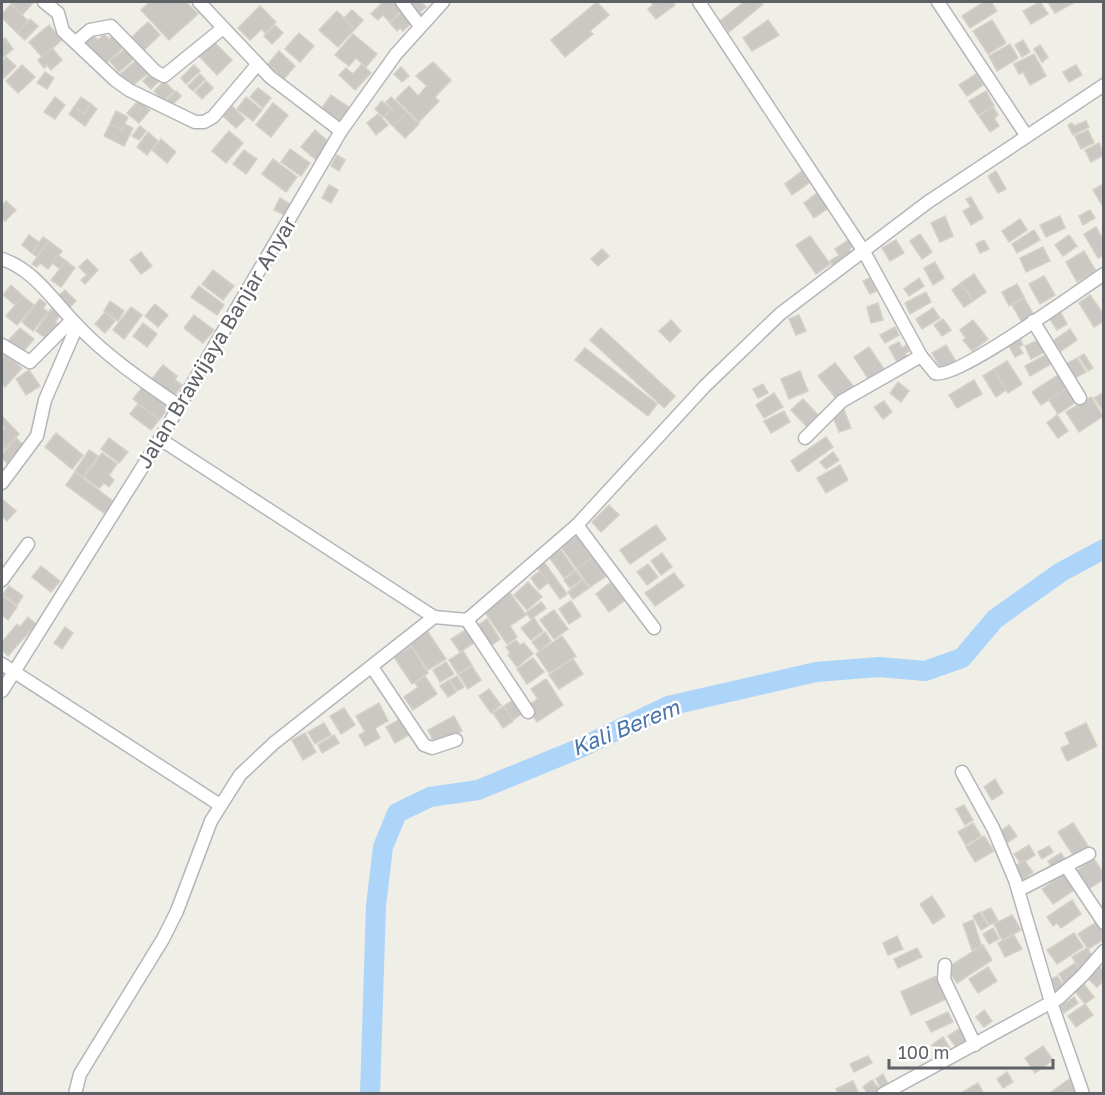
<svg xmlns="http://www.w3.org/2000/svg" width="1105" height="1095" font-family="'Golos Text',sans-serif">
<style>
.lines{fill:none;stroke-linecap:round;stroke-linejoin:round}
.river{stroke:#add5f9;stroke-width:20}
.building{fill:#cbc8c4;stroke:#d4d0c6;stroke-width:1.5}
.minor-casing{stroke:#b4b6ba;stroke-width:15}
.minor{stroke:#fff;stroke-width:12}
.labels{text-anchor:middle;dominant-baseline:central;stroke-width:5;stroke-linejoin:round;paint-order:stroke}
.street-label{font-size:21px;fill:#5e6166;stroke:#fff}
.water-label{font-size:22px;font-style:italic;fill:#4a75ab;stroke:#fff}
</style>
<rect width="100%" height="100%" fill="#efeee7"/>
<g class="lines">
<path class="river" d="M 370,1094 L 376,906 L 383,847 L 397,813 L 430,797 L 478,790 L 578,749 L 668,706 L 816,672 L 879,667 L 925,671 L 962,658 L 995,619 L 1061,572 L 1104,549"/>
</g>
<g class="building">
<path d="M 13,2 L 34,2 L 22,15 L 11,4 Z"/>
<path d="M 150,2 L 186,2 L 198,14 L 169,40 L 141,10 Z"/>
<path d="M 383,2 L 398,2 L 404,7 L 390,22 L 383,15 L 378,20 L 371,14 Z"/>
<path d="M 403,2 L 421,2 L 426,7 L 420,12 L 423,16 L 419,19 Z"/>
<path d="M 597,2 L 609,15 L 590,31 L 593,34 L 565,57 L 551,40 Z"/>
<path d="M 651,2 L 672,2 L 675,5 L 656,19 L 648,9 L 653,5 Z"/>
<path d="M 744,2 L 761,2 L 763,4 L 729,32 L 720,21 Z"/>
<path d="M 984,2 L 991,2 L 997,11 L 970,28 L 962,16 Z"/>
<path d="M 1040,2 L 1048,14 L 1031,24 L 1023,11 Z"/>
<path d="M 1048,2 L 1075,2 L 1055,13 Z"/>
<path d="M 11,4 L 28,21 L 17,33 L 2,18 L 2,14 Z"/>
<path d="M 260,6 L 276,22 L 265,33 L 262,29 L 250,40 L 238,28 Z"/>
<path d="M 352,10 L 363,20 L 355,29 L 344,18 Z"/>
<path d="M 403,10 L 414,20 L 403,31 L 400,28 L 397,31 L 390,23 Z"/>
<path d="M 337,11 L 355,29 L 338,47 L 319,30 Z"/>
<path d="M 30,19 L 38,26 L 25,40 L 17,33 Z"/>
<path d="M 768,20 L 779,35 L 752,51 L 743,38 Z"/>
<path d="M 992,20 L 1006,43 L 988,54 L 973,31 Z"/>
<path d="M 148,22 L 160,35 L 143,51 L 131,38 Z"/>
<path d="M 49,25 L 62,40 L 42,57 L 29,42 Z"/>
<path d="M 275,25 L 283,33 L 272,44 L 264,36 Z"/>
<path d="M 299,33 L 314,46 L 300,62 L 285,49 Z"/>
<path d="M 92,34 L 98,40 L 104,34 L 109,39 L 114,34 L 125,46 L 103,66 L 82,43 Z"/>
<path d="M 353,34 L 377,54 L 366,67 L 356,58 L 349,66 L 335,55 Z"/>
<path d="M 5,38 L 13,49 L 2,58 L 2,41 Z"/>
<path d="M 212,40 L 232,60 L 217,75 L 198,55 Z"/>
<path d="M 1023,40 L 1030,52 L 1022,57 L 1015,45 Z"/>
<path d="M 1010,44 L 1018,58 L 997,71 L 989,56 Z"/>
<path d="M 1040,45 L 1048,57 L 1042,62 L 1034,49 Z"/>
<path d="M 52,48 L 62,60 L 51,70 L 47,65 L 44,68 L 38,60 Z"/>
<path d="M 126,48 L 135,58 L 119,72 L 110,61 Z"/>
<path d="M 279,51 L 295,66 L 284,79 L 268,64 Z"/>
<path d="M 1034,54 L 1046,76 L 1030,85 L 1023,72 L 1019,74 L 1014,64 Z"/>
<path d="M 6,57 L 16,66 L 4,78 L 2,75 L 2,62 Z"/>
<path d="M 140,57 L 151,71 L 128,89 L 118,76 Z"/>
<path d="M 433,62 L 451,80 L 435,97 L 439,101 L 419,122 L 396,99 L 409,86 L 418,96 L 427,86 L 416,76 Z"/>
<path d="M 362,64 L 371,73 L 355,90 L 339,75 L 346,68 L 353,74 Z"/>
<path d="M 22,65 L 35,77 L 18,93 L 6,81 Z"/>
<path d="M 194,65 L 200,71 L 186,84 L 181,78 Z"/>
<path d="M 1076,65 L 1082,75 L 1069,82 L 1063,72 Z"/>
<path d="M 401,67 L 409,76 L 402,82 L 394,74 Z"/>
<path d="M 153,71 L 161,79 L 151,89 L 143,81 Z"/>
<path d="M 45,72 L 54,78 L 47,89 L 37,83 Z"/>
<path d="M 200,74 L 205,79 L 193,91 L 188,86 Z"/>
<path d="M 976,74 L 983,85 L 967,96 L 959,85 Z"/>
<path d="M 164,81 L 174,91 L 164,101 L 154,91 Z"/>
<path d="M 206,81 L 213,88 L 202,99 L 195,92 Z"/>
<path d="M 258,88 L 271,98 L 263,108 L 250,97 Z"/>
<path d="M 176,91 L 181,96 L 171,106 L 166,101 Z"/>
<path d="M 986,91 L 994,106 L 978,115 L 969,101 Z"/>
<path d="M 331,95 L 350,108 L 341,121 L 322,108 Z"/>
<path d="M 55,97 L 65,105 L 55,119 L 44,112 Z"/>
<path d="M 81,97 L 91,104 L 84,114 L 74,107 Z"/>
<path d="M 246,97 L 262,110 L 253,121 L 237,109 Z"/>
<path d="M 391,97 L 407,112 L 393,126 L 384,117 L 392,109 L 386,102 Z"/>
<path d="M 139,100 L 150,110 L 139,123 L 127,113 Z"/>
<path d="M 382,101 L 391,109 L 383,117 L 375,109 Z"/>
<path d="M 273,103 L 288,115 L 271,137 L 256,125 Z"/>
<path d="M 91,104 L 97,109 L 85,126 L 69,114 L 74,107 L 84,114 Z"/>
<path d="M 231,105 L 245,119 L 236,128 L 222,115 Z"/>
<path d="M 993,107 L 998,115 L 994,118 L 999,126 L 990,132 L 979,116 Z"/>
<path d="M 116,111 L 128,117 L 122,130 L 110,124 Z"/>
<path d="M 407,112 L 419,124 L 405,138 L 393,126 Z"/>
<path d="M 378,114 L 388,125 L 376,135 L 367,123 Z"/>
<path d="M 1086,121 L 1089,127 L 1073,135 L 1068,125 L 1072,123 L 1074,126 Z"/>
<path d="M 110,124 L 122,130 L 125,124 L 133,128 L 124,146 L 104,136 Z"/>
<path d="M 140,126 L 146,131 L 139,140 L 132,136 Z"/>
<path d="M 315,130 L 330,143 L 316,160 L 301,147 Z"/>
<path d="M 1088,130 L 1094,143 L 1081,149 L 1075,136 Z"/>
<path d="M 229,131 L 243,143 L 226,163 L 212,151 Z"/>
<path d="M 148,132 L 158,141 L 147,155 L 137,147 Z"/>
<path d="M 161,139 L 176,152 L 167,163 L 152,150 Z"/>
<path d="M 1099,143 L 1104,155 L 1091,162 L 1085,150 Z"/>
<path d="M 290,149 L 310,163 L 301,176 L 281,162 Z"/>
<path d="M 244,150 L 257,159 L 246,174 L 233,164 Z"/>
<path d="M 337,155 L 345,160 L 339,171 L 331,166 Z"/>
<path d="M 273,159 L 297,177 L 286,192 L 262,174 Z"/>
<path d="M 802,171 L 810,182 L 792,195 L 785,184 Z"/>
<path d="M 996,171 L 1006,189 L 998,193 L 988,176 Z"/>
<path d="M 1103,184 L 1104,184 L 1104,208 L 1093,190 Z"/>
<path d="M 329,185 L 338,190 L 331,203 L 322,198 Z"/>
<path d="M 817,193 L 828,208 L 814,218 L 804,203 Z"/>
<path d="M 971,197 L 983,218 L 971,225 L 963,211 L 971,207 L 966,199 Z"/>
<path d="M 280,198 L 292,205 L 287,216 L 274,210 Z"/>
<path d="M 6,201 L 16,210 L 5,221 L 2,217 L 2,205 Z"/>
<path d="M 1090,210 L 1095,218 L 1083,225 L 1079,216 Z"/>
<path d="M 945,216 L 953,236 L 940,242 L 931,223 Z"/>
<path d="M 1060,216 L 1065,228 L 1046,237 L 1040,225 Z"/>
<path d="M 1020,219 L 1027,230 L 1009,242 L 1002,231 Z"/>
<path d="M 1096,227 L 1101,236 L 1104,234 L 1104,255 L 1098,258 L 1084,234 Z"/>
<path d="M 1034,230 L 1040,240 L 1017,253 L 1012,244 Z"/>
<path d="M 920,234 L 932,252 L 922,259 L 910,241 Z"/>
<path d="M 29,235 L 39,242 L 32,253 L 22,245 Z"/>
<path d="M 1069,235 L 1077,246 L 1063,256 L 1055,245 Z"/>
<path d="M 810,236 L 830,264 L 816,274 L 796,245 Z"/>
<path d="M 43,237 L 49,241 L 37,257 L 32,253 Z"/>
<path d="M 850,239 L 854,246 L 849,249 L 853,256 L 834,268 L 830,261 L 839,255 L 835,249 Z"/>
<path d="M 896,240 L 904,253 L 890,261 L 882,248 Z"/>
<path d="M 984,240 L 989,249 L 980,253 L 976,244 Z"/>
<path d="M 49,241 L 62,251 L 48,269 L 40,263 L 37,267 L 32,264 Z"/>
<path d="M 1043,247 L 1050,261 L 1026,272 L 1020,258 Z"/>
<path d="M 602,249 L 609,256 L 598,266 L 591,259 Z"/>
<path d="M 1084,251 L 1096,271 L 1077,282 L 1066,262 Z"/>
<path d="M 141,252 L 152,266 L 141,274 L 130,260 Z"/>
<path d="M 58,255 L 66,261 L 60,269 L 52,263 Z"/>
<path d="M 87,259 L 98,270 L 85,284 L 81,280 L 87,275 L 79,267 Z"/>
<path d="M 66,261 L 75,268 L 61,287 L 51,280 Z"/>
<path d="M 935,262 L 944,278 L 933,285 L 924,268 Z"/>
<path d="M 213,270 L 234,286 L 223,300 L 202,284 Z"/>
<path d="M 974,274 L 986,292 L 973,301 L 961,283 Z"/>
<path d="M 1044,276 L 1055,295 L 1040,304 L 1029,284 Z"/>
<path d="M 870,278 L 876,291 L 870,294 L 863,281 Z"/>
<path d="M 919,278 L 924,286 L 909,296 L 904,289 Z"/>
<path d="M 961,283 L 973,301 L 964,307 L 952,290 Z"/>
<path d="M 1017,284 L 1024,297 L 1009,306 L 1002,292 Z"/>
<path d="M 11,285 L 23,296 L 15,305 L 3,295 Z"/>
<path d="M 199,286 L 224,305 L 217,315 L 191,297 Z"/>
<path d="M 65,290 L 76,301 L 67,310 L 56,298 Z"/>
<path d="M 926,292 L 931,302 L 910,314 L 905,303 Z"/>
<path d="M 1090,295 L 1104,315 L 1104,321 L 1094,327 L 1079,303 Z"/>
<path d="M 23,296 L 34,305 L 17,325 L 6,316 Z"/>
<path d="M 1024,298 L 1035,317 L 1023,324 L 1012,305 Z"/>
<path d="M 40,299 L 46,304 L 43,308 L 48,312 L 33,331 L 22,322 Z"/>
<path d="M 110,301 L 124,311 L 118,321 L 104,311 Z"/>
<path d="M 878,303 L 883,320 L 871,323 L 867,307 Z"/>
<path d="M 155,304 L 168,315 L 158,327 L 145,316 Z"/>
<path d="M 131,307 L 142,315 L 124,339 L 113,330 Z"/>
<path d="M 933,308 L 940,318 L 922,329 L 916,319 Z"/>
<path d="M 51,309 L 60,315 L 55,322 L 61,326 L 50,341 L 36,331 Z"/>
<path d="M 105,312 L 115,321 L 105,333 L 95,324 Z"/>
<path d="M 1061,313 L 1067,324 L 1057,330 L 1050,319 Z"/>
<path d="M 194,315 L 214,330 L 203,343 L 184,328 Z"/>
<path d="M 799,315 L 806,331 L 796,335 L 789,319 Z"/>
<path d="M 943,319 L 951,330 L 942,336 L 934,325 Z"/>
<path d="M 671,320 L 681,331 L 670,342 L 659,331 Z"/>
<path d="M 973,320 L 988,339 L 972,351 L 963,340 L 966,338 L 960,330 Z"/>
<path d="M 143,323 L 157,334 L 147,347 L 133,336 Z"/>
<path d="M 895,327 L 899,335 L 885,343 L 880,335 Z"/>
<path d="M 20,328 L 34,339 L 22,353 L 8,341 Z"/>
<path d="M 601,328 L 675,396 L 664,408 L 590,340 Z"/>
<path d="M 1070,329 L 1077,340 L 1061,351 L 1053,341 Z"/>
<path d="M 1020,338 L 1023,345 L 1019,347 L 1023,353 L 1015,357 L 1008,344 Z"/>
<path d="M 1041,339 L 1047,351 L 1031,359 L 1025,346 Z"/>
<path d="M 899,342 L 902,348 L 906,345 L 910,351 L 905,353 L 908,358 L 898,364 L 889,347 Z"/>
<path d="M 946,345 L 956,362 L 942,370 L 932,353 Z"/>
<path d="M 869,347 L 886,372 L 871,383 L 854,357 Z"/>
<path d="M 585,348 L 657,404 L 648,416 L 575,360 Z"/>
<path d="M 5,354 L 22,368 L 5,387 L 2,384 L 2,358 Z"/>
<path d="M 1084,354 L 1093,368 L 1088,371 L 1079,357 Z"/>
<path d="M 1045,355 L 1051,364 L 1030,376 L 1025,366 Z"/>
<path d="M 1077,358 L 1086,372 L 1075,378 L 1066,364 Z"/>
<path d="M 1007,361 L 1022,384 L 1008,393 L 994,369 Z"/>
<path d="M 835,363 L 854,387 L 838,401 L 818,376 Z"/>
<path d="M 163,365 L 177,376 L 175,380 L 182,385 L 174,396 L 151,380 Z"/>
<path d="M 994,369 L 1006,390 L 996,397 L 983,376 Z"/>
<path d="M 29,370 L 40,386 L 26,395 L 16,379 Z"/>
<path d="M 800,371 L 808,391 L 789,399 L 781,379 Z"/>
<path d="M 1058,375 L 1067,388 L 1041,405 L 1032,392 Z"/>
<path d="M 974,380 L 982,394 L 957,408 L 949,395 Z"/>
<path d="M 898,382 L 909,391 L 901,402 L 890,393 Z"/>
<path d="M 145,384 L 171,405 L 159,420 L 133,399 Z"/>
<path d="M 763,384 L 768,393 L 758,398 L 753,389 Z"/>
<path d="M 1067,388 L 1076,402 L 1058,414 L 1049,400 Z"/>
<path d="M 1104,392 L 1104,412 L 1094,398 Z"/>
<path d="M 774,393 L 783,407 L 764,418 L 756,405 Z"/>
<path d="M 1091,397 L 1103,416 L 1079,432 L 1066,412 Z"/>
<path d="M 803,399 L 818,415 L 807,427 L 791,410 Z"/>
<path d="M 884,401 L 892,412 L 883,419 L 874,407 Z"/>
<path d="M 138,404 L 159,420 L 151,430 L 130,414 Z"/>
<path d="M 844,410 L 851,428 L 839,432 L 832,414 Z"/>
<path d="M 784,411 L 790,422 L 771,433 L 764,421 Z"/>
<path d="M 1057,415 L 1068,431 L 1058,438 L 1047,423 Z"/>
<path d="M 2,416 L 19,434 L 4,450 L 2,432 L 5,428 L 2,425 Z"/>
<path d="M 56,433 L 83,455 L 72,469 L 45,447 Z"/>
<path d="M 826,437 L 833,447 L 798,472 L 791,461 Z"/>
<path d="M 16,438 L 27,448 L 11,467 L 2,458 L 2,455 Z"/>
<path d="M 109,438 L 128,452 L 119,463 L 101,449 Z"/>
<path d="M 89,450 L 98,456 L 83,477 L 75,471 Z"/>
<path d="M 833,452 L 839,460 L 826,469 L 820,462 Z"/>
<path d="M 102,453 L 117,464 L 109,475 L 114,480 L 109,487 L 104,483 L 99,488 L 84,477 Z"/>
<path d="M 840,465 L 848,480 L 826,493 L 817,478 Z"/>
<path d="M 75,472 L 114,502 L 105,514 L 66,485 Z"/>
<path d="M 2,499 L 16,511 L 7,521 L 2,516 Z"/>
<path d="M 609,505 L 619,515 L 601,532 L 592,522 Z"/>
<path d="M 656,525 L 666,539 L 630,564 L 620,550 Z"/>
<path d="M 577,536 L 592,558 L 577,569 L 561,547 Z"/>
<path d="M 560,549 L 575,570 L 564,578 L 549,557 Z"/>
<path d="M 662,553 L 672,567 L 661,575 L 651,561 Z"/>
<path d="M 596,555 L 609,574 L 590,587 L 577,569 Z"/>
<path d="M 544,562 L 567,594 L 560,599 L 537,567 Z"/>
<path d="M 648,564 L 658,577 L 647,585 L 637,572 Z"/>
<path d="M 41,566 L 60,581 L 51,592 L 32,577 Z"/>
<path d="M 540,571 L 548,583 L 539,590 L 531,578 Z"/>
<path d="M 576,571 L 582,579 L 570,588 L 564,580 Z"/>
<path d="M 674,573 L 684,586 L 655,606 L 645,593 Z"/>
<path d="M 583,580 L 589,588 L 573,599 L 568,592 Z"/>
<path d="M 528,582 L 542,597 L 527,610 L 514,595 Z"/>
<path d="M 611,582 L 625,600 L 609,612 L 596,594 Z"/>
<path d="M 9,586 L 23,596 L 17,605 L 3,594 Z"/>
<path d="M 510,593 L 526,615 L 510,626 L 517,637 L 507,644 L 484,611 Z"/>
<path d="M 2,595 L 17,607 L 8,620 L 2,615 Z"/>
<path d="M 571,601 L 581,616 L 569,624 L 559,609 Z"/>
<path d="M 541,602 L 546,608 L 531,619 L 526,613 Z"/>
<path d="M 554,610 L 568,629 L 554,639 L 540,620 Z"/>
<path d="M 28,617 L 36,624 L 8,656 L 2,650 L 2,642 L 17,624 L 20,627 Z"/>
<path d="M 534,618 L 543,631 L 531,640 L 521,628 Z"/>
<path d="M 487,619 L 500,639 L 487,648 L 474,628 Z"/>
<path d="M 65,627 L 73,633 L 62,649 L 54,643 Z"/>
<path d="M 469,628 L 477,641 L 460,652 L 451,639 Z"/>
<path d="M 428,632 L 446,659 L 428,670 L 410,643 Z"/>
<path d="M 545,632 L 551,641 L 539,651 L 532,642 Z"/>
<path d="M 562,636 L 576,656 L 549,673 L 536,654 Z"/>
<path d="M 516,640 L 520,645 L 524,643 L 533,654 L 517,667 L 508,655 L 510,653 L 506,647 Z"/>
<path d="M 411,646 L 428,673 L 412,684 L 394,657 Z"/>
<path d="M 463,651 L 472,665 L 458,674 L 449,660 Z"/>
<path d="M 533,658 L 544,672 L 527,684 L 517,669 Z"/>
<path d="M 573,659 L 583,674 L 559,689 L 549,675 Z"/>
<path d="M 446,662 L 454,674 L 440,682 L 433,670 Z"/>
<path d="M 472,666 L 481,680 L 468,689 L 459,675 Z"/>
<path d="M 425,676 L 437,694 L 413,710 L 404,697 L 418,687 L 415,683 Z"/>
<path d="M 457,676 L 464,687 L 457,691 L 450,680 Z"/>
<path d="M 546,679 L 563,705 L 537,722 L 527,706 L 538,699 L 531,689 Z"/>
<path d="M 449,680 L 456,692 L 448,697 L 440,686 Z"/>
<path d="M 489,689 L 501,705 L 491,713 L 479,696 Z"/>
<path d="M 516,698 L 524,712 L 513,720 L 504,706 Z"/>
<path d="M 379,703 L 388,721 L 375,728 L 380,738 L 365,746 L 359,735 L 365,732 L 356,716 Z"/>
<path d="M 504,706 L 513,721 L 503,728 L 493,713 Z"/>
<path d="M 344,708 L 355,725 L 341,734 L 330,716 Z"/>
<path d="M 454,716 L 462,731 L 435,744 L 428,730 Z"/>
<path d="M 400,719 L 409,735 L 395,743 L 386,727 Z"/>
<path d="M 324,723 L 331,735 L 315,744 L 308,732 Z"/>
<path d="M 1086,723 L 1097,746 L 1067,761 L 1061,748 L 1070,744 L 1065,733 Z"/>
<path d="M 305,733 L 316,752 L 303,760 L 292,740 Z"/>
<path d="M 334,735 L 339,743 L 322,753 L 318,745 Z"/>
<path d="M 995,779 L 1003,793 L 992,800 L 984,787 Z"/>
<path d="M 964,805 L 973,820 L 965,825 L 956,809 Z"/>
<path d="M 973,823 L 981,836 L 966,845 L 958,832 Z"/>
<path d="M 1073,823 L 1088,846 L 1073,855 L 1058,832 Z"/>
<path d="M 1009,825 L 1017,836 L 1007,843 L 999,832 Z"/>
<path d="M 984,836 L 994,851 L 975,862 L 966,847 Z"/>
<path d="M 1029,845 L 1035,855 L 1021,864 L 1014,854 Z"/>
<path d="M 1049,846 L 1053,852 L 1042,859 L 1038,852 Z"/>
<path d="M 1061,853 L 1065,859 L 1052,868 L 1048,861 Z"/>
<path d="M 1094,859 L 1104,874 L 1104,879 L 1087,890 L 1075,872 Z"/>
<path d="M 1024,860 L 1033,872 L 1019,882 L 1011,869 Z"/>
<path d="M 1064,874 L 1074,890 L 1053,904 L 1042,889 Z"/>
<path d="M 932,896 L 945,916 L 933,924 L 920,904 Z"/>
<path d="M 1072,900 L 1081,914 L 1061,928 L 1057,923 L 1053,926 L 1047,917 Z"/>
<path d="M 991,908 L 998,921 L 989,925 L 982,912 Z"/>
<path d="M 980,912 L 988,926 L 981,930 L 973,916 Z"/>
<path d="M 1012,915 L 1021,930 L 1002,940 L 994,924 Z"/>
<path d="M 973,920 L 982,947 L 972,950 L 963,924 Z"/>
<path d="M 1098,921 L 1104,929 L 1104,939 L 1088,949 L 1078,934 Z"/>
<path d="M 993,928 L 999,939 L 989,944 L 983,934 Z"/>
<path d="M 1074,933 L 1083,947 L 1057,964 L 1047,950 Z"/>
<path d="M 1014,935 L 1022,949 L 1005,957 L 998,943 Z"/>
<path d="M 897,936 L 903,949 L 888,955 L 883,943 Z"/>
<path d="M 983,945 L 992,960 L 957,983 L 947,968 Z"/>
<path d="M 917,948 L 922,957 L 898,968 L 894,959 Z"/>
<path d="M 1087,948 L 1093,957 L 1085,963 L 1088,967 L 1081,971 L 1072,957 Z"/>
<path d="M 1075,963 L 1081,972 L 1064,983 L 1059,974 Z"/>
<path d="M 1098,965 L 1104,971 L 1104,980 L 1097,987 L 1086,977 Z"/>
<path d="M 988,967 L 997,981 L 978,993 L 969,979 Z"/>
<path d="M 936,976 L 946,999 L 911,1015 L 901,992 Z"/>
<path d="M 1057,976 L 1065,988 L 1057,993 L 1049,981 Z"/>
<path d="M 1083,983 L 1094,997 L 1085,1004 L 1074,990 Z"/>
<path d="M 1074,997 L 1078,1003 L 1064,1013 L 1060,1007 Z"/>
<path d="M 1085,1004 L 1093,1015 L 1076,1027 L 1068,1016 Z"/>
<path d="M 984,1010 L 992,1021 L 984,1027 L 976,1017 Z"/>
<path d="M 948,1012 L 953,1022 L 931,1032 L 926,1022 Z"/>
<path d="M 962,1027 L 971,1041 L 958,1050 L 948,1036 Z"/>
<path d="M 943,1037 L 951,1050 L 940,1058 L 932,1045 Z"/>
<path d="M 1043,1046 L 1053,1060 L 1035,1073 L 1025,1058 Z"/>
<path d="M 868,1056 L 872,1063 L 854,1072 L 850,1064 Z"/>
<path d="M 1007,1072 L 1013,1082 L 1003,1088 L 997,1079 Z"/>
<path d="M 883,1074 L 889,1086 L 882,1090 L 876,1079 Z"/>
<path d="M 1069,1079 L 1078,1091 L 1049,1094 Z"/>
<path d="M 872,1080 L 881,1091 L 878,1094 L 868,1094 L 863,1087 Z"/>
<path d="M 853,1081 L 859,1094 L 838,1094 L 836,1089 Z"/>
<path d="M 978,1083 L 984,1094 L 961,1094 L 961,1093 Z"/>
</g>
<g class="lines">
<g class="minor-casing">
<g id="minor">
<path d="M 44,2 L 58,13 L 63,31 L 115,80 L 129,90 L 195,122 L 204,122 L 213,117 L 257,65"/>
<path d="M 199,2 L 270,77 L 341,131"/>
<path d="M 402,2 L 420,26"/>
<path d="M 699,2 L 863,250 L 921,356"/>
<path d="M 938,2 L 1026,135"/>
<path d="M 76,42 L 90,30 L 111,26 L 155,71 L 164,76 L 223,28"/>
<path d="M 2,259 C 35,270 53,301 77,325 C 106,356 143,381 178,405"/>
<path d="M 1033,321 L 1080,398"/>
<path d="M 2,345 L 30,362 L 72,320"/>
<path d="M 805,438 L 842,401 L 921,356 L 935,373 C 954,381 1080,290 1104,274"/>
<path d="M 160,439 L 434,617 L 467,620 L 577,525 L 705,386 L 780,314 L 928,202 L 1104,85"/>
<path d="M 2,483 L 37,436 L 45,400 L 77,326"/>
<path d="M 577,525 L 654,628"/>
<path d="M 2,580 L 28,544"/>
<path d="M 467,620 L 528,712"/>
<path d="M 2,664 L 220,805"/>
<path d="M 372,667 L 424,745 L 432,748 L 456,740"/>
<path d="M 2,691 L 160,439 L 341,131 L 396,54 L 443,2"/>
<path d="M 962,772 L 993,828 L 1015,880 L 1051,1002 L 1083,1094"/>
<path d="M 1066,866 L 1104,923"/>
<path d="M 1019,890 L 1089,854"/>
<path d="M 945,965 L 944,979 L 975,1045"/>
<path d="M 75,1094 L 80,1074 L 163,939 L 177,911 L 211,821 L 240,775 L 274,743 L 434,617"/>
<path d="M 883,1094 L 1059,998 L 1083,975 L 1104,951"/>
</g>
</g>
<use href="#minor" class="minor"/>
</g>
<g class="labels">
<g class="street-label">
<text transform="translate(216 342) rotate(-59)">Jalan Brawijaya Banjar Anyar</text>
</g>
<g class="water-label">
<text transform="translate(625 727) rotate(-22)">Kali Berem</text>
</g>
</g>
<rect width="1105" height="1095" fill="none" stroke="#5e6166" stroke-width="6"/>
<path d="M889 1059v9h164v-9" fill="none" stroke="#5e6166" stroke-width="3"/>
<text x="898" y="1059" font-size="18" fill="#5e6166" stroke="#ffffff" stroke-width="4.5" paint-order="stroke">100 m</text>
</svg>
